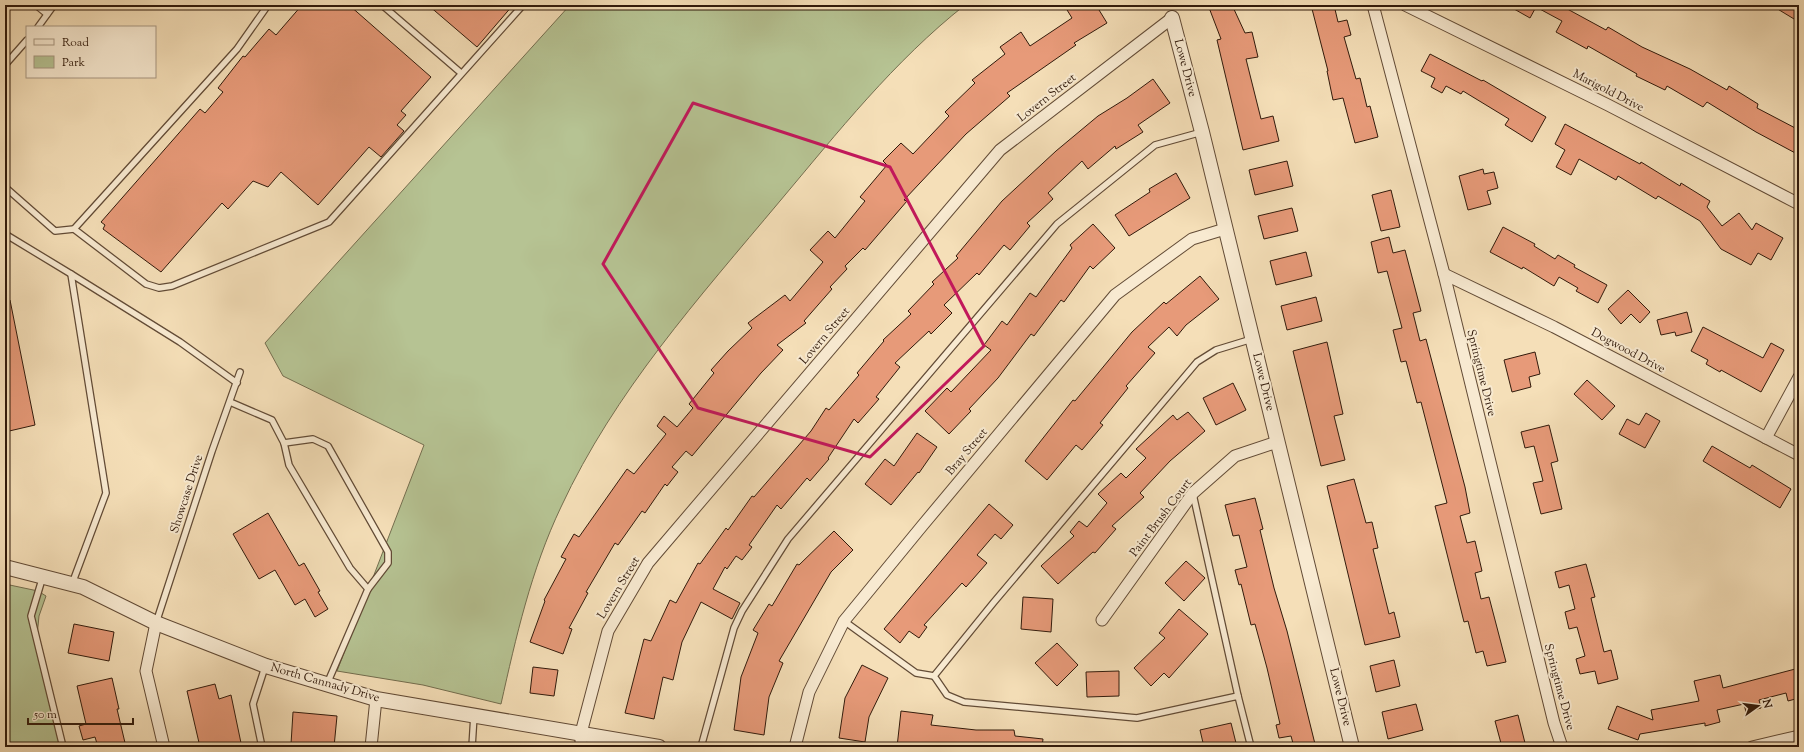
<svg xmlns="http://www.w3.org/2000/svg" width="1804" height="752" font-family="'Sorts Mill Goudy',serif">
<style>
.green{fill:#b6c393;stroke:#746e4f}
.building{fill:#e79a79;stroke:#311a0b}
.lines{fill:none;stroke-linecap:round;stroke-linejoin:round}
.service-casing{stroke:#624b36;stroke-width:8}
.minor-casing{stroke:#624b36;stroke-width:13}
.tertiary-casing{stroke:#624b36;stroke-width:16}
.service{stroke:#f8ead1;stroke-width:5.5}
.minor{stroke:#f8ead1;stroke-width:11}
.tertiary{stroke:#f8ead1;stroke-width:14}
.marked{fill:none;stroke:#c2185b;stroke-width:3;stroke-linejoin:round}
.labels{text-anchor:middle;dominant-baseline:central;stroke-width:4;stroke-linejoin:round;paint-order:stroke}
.street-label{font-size:12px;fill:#311a0b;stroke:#f8ead1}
</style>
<rect width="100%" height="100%" fill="#f5dfb8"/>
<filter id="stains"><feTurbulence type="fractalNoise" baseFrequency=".005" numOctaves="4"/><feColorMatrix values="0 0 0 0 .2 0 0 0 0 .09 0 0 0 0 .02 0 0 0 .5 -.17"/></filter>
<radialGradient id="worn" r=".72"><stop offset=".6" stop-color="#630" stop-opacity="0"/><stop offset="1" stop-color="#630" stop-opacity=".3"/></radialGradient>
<g class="green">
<path d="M 570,5 L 965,5 C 894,61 838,132 780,201 C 698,299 615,391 561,507 C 531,570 516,637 501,704 L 423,685 L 337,671 L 424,445 L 283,376 L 265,343 Z"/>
<path d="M 5,584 L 38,591 L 46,596 L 39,616 L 37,636 L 63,747 L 5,747 Z"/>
</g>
<g class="building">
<path d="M 302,5 L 349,5 L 431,77 L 401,111 L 406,115 L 397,125 L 404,131 L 381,157 L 369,147 L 318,205 L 281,172 L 268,187 L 253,181 L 228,209 L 222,203 L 161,272 L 103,229 L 105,225 L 101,222 L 200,109 L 205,113 L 223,92 L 218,88 L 243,56 L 245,57 L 269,29 L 276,35 Z"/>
<path d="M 428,5 L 513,5 L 477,47 Z"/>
<path d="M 1064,5 L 1096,5 L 1107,23 L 1074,43 L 1076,45 L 1007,93 L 1010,96 L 966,134 L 904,200 L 907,201 L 865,250 L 863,248 L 845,266 L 847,269 L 830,287 L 832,289 L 804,321 L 806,323 L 777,345 L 783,350 L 761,373 L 692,456 L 686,451 L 672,467 L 678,472 L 667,486 L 665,484 L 645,513 L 642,511 L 618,545 L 615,543 L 586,592 L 588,593 L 569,628 L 572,629 L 563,654 L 530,642 L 545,601 L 544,600 L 566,559 L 561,557 L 574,534 L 579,537 L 627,469 L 634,474 L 666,434 L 657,426 L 664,416 L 677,427 L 693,408 L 689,404 L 714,373 L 711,370 L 728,351 L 752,328 L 748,323 L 785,295 L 790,301 L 823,262 L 810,250 L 828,231 L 835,238 L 865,201 L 860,197 L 887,165 L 883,161 L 901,143 L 913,154 L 949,116 L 945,112 L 975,83 L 972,80 L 1005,54 L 1000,47 L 1021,32 L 1030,46 L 1072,18 Z"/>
<path d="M 1208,5 L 1232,5 L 1245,33 L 1252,32 L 1258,57 L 1246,59 L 1261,119 L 1273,116 L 1279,141 L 1243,150 L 1217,40 L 1221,39 Z"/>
<path d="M 1311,5 L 1334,5 L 1338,22 L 1347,20 L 1351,35 L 1344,37 L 1356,79 L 1360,78 L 1367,107 L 1370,106 L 1378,137 L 1355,143 L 1343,98 L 1333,100 L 1327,71 L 1328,71 Z"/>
<path d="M 1507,5 L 1560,5 L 1606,30 L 1608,27 L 1642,47 L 1690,69 L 1727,90 L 1729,86 L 1758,104 L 1757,108 L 1799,130 L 1799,155 L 1756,132 L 1707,102 L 1703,107 L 1667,86 L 1665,90 L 1636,76 L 1637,74 L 1588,46 L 1587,49 L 1556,32 L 1562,21 L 1536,7 L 1530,18 Z"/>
<path d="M 1771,5 L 1799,5 L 1799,22 Z"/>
<path d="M 1430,54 L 1482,81 L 1483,80 L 1546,117 L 1532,142 L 1505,125 L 1509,119 L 1463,91 L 1461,94 L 1446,86 L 1442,93 L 1431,87 L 1435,78 L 1421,71 Z"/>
<path d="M 1153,79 L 1170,103 L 1138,125 L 1143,132 L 1116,149 L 1115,146 L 1088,169 L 1082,161 L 1048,193 L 1053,199 L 1027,223 L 1030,226 L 1010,250 L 1004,245 L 979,275 L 977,273 L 944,305 L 952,313 L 931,334 L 929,331 L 895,363 L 900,367 L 876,397 L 879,399 L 858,423 L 854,419 L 828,458 L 829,459 L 810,481 L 807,478 L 781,509 L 777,505 L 749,545 L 752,547 L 742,560 L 736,556 L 727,569 L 725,567 L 713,589 L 740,603 L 732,619 L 701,602 L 682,642 L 673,680 L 663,677 L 654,719 L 625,713 L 644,639 L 651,641 L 670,600 L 676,603 L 698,563 L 700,564 L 726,528 L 728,530 L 752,496 L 754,497 L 811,431 L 826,408 L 829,410 L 859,375 L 857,373 L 884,341 L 883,340 L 911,314 L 908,311 L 934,284 L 932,282 L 958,258 L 956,256 L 1002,201 L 1056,151 L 1098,116 L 1127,98 Z"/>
<path d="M 1565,124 L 1640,164 L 1641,162 L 1680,186 L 1681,183 L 1710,201 L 1707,207 L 1722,226 L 1739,213 L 1752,230 L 1756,223 L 1783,238 L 1771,260 L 1758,253 L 1751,265 L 1721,249 L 1700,221 L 1658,196 L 1656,199 L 1618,176 L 1616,180 L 1579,159 L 1571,175 L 1556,167 L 1565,150 L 1555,144 Z"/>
<path d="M 1287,161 L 1293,186 L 1255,195 L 1249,170 Z"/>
<path d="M 1483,169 L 1484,174 L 1494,172 L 1498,188 L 1487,191 L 1491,204 L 1468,210 L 1459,176 Z"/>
<path d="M 1176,173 L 1190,198 L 1129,236 L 1115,215 L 1150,192 L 1149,189 Z"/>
<path d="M 1391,190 L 1400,227 L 1381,231 L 1372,195 Z"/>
<path d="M 1292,208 L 1298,231 L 1264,239 L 1258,216 Z"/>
<path d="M 1093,224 L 1115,248 L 1093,269 L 1090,266 L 1064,302 L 1061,300 L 1034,336 L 1031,334 L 998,378 L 969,409 L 971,411 L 949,434 L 925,411 L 947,388 L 951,392 L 991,350 L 984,345 L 1002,321 L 1007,325 L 1030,293 L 1036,297 L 1072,248 L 1070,245 Z"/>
<path d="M 1503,227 L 1535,244 L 1534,246 L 1555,259 L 1558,255 L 1575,265 L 1574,267 L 1607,285 L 1598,303 L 1576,291 L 1578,288 L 1559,277 L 1554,286 L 1523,267 L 1522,269 L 1490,252 Z"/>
<path d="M 1389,237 L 1393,253 L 1405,250 L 1421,311 L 1413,313 L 1420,341 L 1426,339 L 1465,487 L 1470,513 L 1460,516 L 1467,543 L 1475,541 L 1482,571 L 1475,573 L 1481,599 L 1489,597 L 1506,662 L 1487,666 L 1483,651 L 1476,653 L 1468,621 L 1464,622 L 1435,506 L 1447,503 L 1421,402 L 1417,403 L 1406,361 L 1401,362 L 1393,330 L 1402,328 L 1387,271 L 1378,273 L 1371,242 Z"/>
<path d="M 1306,252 L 1312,276 L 1276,285 L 1270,261 Z"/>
<path d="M 1200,276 L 1219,299 L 1186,325 L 1177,336 L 1169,327 L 1148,347 L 1155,353 L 1126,386 L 1128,388 L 1100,423 L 1103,425 L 1082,450 L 1076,445 L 1047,480 L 1025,461 L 1073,400 L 1075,401 L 1132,332 L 1164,302 L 1166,304 Z"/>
<path d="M 1628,290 L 1650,312 L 1640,323 L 1631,314 L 1621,324 L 1608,309 Z"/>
<path d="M 1316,297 L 1322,321 L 1287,330 L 1281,306 Z"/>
<path d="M 10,300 L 35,425 L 5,432 L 5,301 Z"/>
<path d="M 1687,312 L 1692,332 L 1676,336 L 1675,332 L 1661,335 L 1657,320 Z"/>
<path d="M 1703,327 L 1763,358 L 1771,343 L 1784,350 L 1761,392 L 1721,370 L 1720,372 L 1706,364 L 1708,360 L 1691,351 Z"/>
<path d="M 1327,342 L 1343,414 L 1334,416 L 1345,460 L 1321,466 L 1293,351 Z"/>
<path d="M 1535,352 L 1540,374 L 1529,377 L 1531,387 L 1512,392 L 1504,360 Z"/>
<path d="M 1587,380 L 1615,406 L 1602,420 L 1574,394 Z"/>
<path d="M 1233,383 L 1246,410 L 1216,425 L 1203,398 Z"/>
<path d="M 1188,412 L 1205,431 L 1170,461 L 1140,493 L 1144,497 L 1112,526 L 1116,529 L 1095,553 L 1093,552 L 1058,584 L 1041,566 L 1074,536 L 1070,532 L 1079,521 L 1087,527 L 1107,503 L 1098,494 L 1121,473 L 1126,478 L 1146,458 L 1136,449 L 1173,415 L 1177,420 Z"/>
<path d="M 1646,413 L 1660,421 L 1645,448 L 1619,434 L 1627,419 L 1639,425 Z"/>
<path d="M 1549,425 L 1558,461 L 1551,463 L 1562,509 L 1541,514 L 1533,483 L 1543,481 L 1534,446 L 1525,448 L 1521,432 Z"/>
<path d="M 917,433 L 937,447 L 919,473 L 918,472 L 891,505 L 865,484 L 885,459 L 894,466 Z"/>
<path d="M 1712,446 L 1750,468 L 1752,465 L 1791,489 L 1780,508 L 1703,461 Z"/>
<path d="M 1354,479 L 1366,523 L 1372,522 L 1378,548 L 1373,549 L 1389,614 L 1394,612 L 1400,637 L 1365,645 L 1327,486 Z"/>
<path d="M 1255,498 L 1263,529 L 1260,530 L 1274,588 L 1287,631 L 1315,744 L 1301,747 L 1294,747 L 1291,736 L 1279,738 L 1276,725 L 1280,724 L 1267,668 L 1255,624 L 1251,625 L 1241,584 L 1239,585 L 1235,570 L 1247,567 L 1239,535 L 1233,536 L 1225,505 Z"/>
<path d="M 989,504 L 1013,525 L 1001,539 L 995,534 L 977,555 L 987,563 L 966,587 L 962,583 L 924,625 L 927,627 L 919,638 L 909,631 L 900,643 L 884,629 Z"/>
<path d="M 268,513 L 299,566 L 304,563 L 320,591 L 318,592 L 328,609 L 315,617 L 305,599 L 295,605 L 275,570 L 259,579 L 233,534 Z"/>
<path d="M 834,531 L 853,550 L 831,572 L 779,661 L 783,663 L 769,697 L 764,735 L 734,730 L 741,677 L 758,633 L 753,630 L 769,604 L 772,606 L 797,564 L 799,565 Z"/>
<path d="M 1186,561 L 1205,578 L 1184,601 L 1165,583 Z"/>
<path d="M 1586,564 L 1595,597 L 1591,598 L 1604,652 L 1611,650 L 1618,679 L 1598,684 L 1595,671 L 1580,674 L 1576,659 L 1585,656 L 1577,627 L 1569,629 L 1565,612 L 1575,609 L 1569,585 L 1559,588 L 1555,572 Z"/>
<path d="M 1023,597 L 1053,599 L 1051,632 L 1021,629 Z"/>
<path d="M 1179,609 L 1208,634 L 1169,678 L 1164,673 L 1151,686 L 1134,668 L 1165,638 L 1159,633 Z"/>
<path d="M 74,624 L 114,632 L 109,661 L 68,653 Z"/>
<path d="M 1057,643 L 1078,665 L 1057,686 L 1035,663 Z"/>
<path d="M 1394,660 L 1400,686 L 1376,692 L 1370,666 Z"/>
<path d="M 862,665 L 888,678 L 869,717 L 865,742 L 839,738 L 845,698 Z"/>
<path d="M 533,667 L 558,670 L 554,696 L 530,693 Z"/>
<path d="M 1799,668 L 1799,698 L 1788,701 L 1786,693 L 1759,700 L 1761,708 L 1746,712 L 1744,704 L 1717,710 L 1720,722 L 1705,726 L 1705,723 L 1640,734 L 1638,740 L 1608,729 L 1617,706 L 1653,720 L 1651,710 L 1699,701 L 1694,681 L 1720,675 L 1723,688 Z"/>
<path d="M 1119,671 L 1119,696 L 1087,697 L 1086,672 Z"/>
<path d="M 112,678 L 119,709 L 117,709 L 126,747 L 98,747 L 95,737 L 83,740 L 79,726 L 86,724 L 77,686 Z"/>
<path d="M 215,684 L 219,699 L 231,695 L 241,743 L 225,747 L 200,747 L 187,691 Z"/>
<path d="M 1416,704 L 1423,730 L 1388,739 L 1382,712 Z"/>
<path d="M 901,711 L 933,715 L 931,725 L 976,730 L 1014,730 L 1015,736 L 1043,739 L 1042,747 L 897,747 Z"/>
<path d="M 293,712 L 337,716 L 334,747 L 291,744 Z"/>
<path d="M 1518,715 L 1526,747 L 1502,747 L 1495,721 Z"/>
<path d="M 1231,723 L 1237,747 L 1204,747 L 1200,730 Z"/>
</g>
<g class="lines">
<g class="service-casing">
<g id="service">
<path d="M 36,5 L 47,14"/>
<path d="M 382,5 L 461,73"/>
<path d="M 38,27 L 54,5"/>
<path d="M 5,65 L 27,40"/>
<path d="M 5,187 L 55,231 L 74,229 L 237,49 L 268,5"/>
<path d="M 74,229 L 146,284 L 159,288 L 172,286 L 329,222 L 523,5"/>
<path d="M 5,234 L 71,274"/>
<path d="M 230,402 L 272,420 L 284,443 L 289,465 L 350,568 L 368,589 L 327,684"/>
<path d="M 284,443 L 313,439 L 328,446 L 388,552 L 388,563 L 368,589"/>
<path d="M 1193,494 L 1238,696"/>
<path d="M 43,576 L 31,616 L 63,747"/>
<path d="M 72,584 L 106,493 L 71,274 L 180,342 L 237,383"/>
<path d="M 844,621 L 916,673 L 934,676"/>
<path d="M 156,623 L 212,451 L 240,372"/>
<path d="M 262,747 L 253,704 L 265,667"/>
<path d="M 472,747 L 474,715"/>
<path d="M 701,747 L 734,628 L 742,611 L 788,539 L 1057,224 L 1155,145 L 1202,132"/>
<path d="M 1251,747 L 1238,696 L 1137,718 L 964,702 L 947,695 L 934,676 L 994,602 L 1197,362 L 1216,350 L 1252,339"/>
</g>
</g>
<g class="minor-casing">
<g id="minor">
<path d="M 1373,5 L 1444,274 L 1554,723 L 1562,747"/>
<path d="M 1405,5 L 1608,105 L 1799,204"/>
<path d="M 1444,274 L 1554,327 L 1799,455"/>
<path d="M 1766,438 L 1799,377"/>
<path d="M 1102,620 L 1193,493 L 1235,456 L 1277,442"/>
<path d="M 156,623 L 146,671 L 164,747"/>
<path d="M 371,747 L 376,699"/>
<path d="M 581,747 L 581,733 L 608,631 L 648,563 L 1000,150 L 1172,18"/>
<path d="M 795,747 L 809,692 L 844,621 L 922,526 L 1115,295 L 1192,239 L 1225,229"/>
<path d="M 1752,747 L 1799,736"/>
</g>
</g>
<g class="tertiary-casing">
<g id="tertiary">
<path d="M 1172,18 L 1202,132 L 1352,747"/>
<path d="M 5,567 L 83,587 L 156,623 L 266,666 L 376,699 L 659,747"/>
</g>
</g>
<use href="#service" class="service"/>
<use href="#minor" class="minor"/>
<use href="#tertiary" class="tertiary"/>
</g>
<path class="marked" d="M 693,103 L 890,167 L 984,346 L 870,457 L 698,408 L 603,264 Z"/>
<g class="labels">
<g class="street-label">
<text transform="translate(1185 68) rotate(75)">Lowe Drive</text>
<text transform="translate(1608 91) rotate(27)">Marigold Drive</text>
<text transform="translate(1047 98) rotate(-38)">Lovern Street</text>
<text transform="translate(825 336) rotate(-50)">Lovern Street</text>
<text transform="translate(1628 351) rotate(28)">Dogwood Drive</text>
<text transform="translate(1481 373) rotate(76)">Springtime Drive</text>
<text transform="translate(1263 382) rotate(76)">Lowe Drive</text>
<text transform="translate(967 452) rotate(-50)">Bray Street</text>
<text transform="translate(187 494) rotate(-72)">Showcase Drive</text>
<text transform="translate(1161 518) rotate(-53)">Paint Brush Court</text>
<text transform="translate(619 588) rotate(-59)">Lovern Street</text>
<text transform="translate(325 683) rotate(16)">North Cannady Drive</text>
<text transform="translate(1559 687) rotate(75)">Springtime Drive</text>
<text transform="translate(1340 697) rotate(76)">Lowe Drive</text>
</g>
</g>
<rect width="1804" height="752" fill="none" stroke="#f5dfb8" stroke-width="20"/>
<rect x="6" y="6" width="1792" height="740" fill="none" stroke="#311a0b" stroke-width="2"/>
<rect x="10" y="10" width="1784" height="732" fill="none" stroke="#311a0b"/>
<rect x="26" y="26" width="130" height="52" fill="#f8ead1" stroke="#a89782"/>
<rect x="34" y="39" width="20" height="6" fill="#f8ead1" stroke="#a89782"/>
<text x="62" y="46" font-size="12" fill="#311a0b">Road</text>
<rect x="34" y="56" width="20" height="12" fill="#b6c393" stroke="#a89782"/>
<text x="62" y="66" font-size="12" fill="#311a0b">Park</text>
<g transform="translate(1758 706) rotate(76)" stroke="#f8ead1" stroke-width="3" paint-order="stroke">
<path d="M0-3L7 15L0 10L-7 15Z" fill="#311a0b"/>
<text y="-6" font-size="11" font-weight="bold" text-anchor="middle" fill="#311a0b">N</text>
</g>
<path d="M28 718v6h105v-6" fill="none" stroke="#311a0b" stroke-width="2"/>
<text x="34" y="718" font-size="12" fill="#311a0b" stroke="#f8ead1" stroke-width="3" paint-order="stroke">50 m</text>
<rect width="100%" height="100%" filter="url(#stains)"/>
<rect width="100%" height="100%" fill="url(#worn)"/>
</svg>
